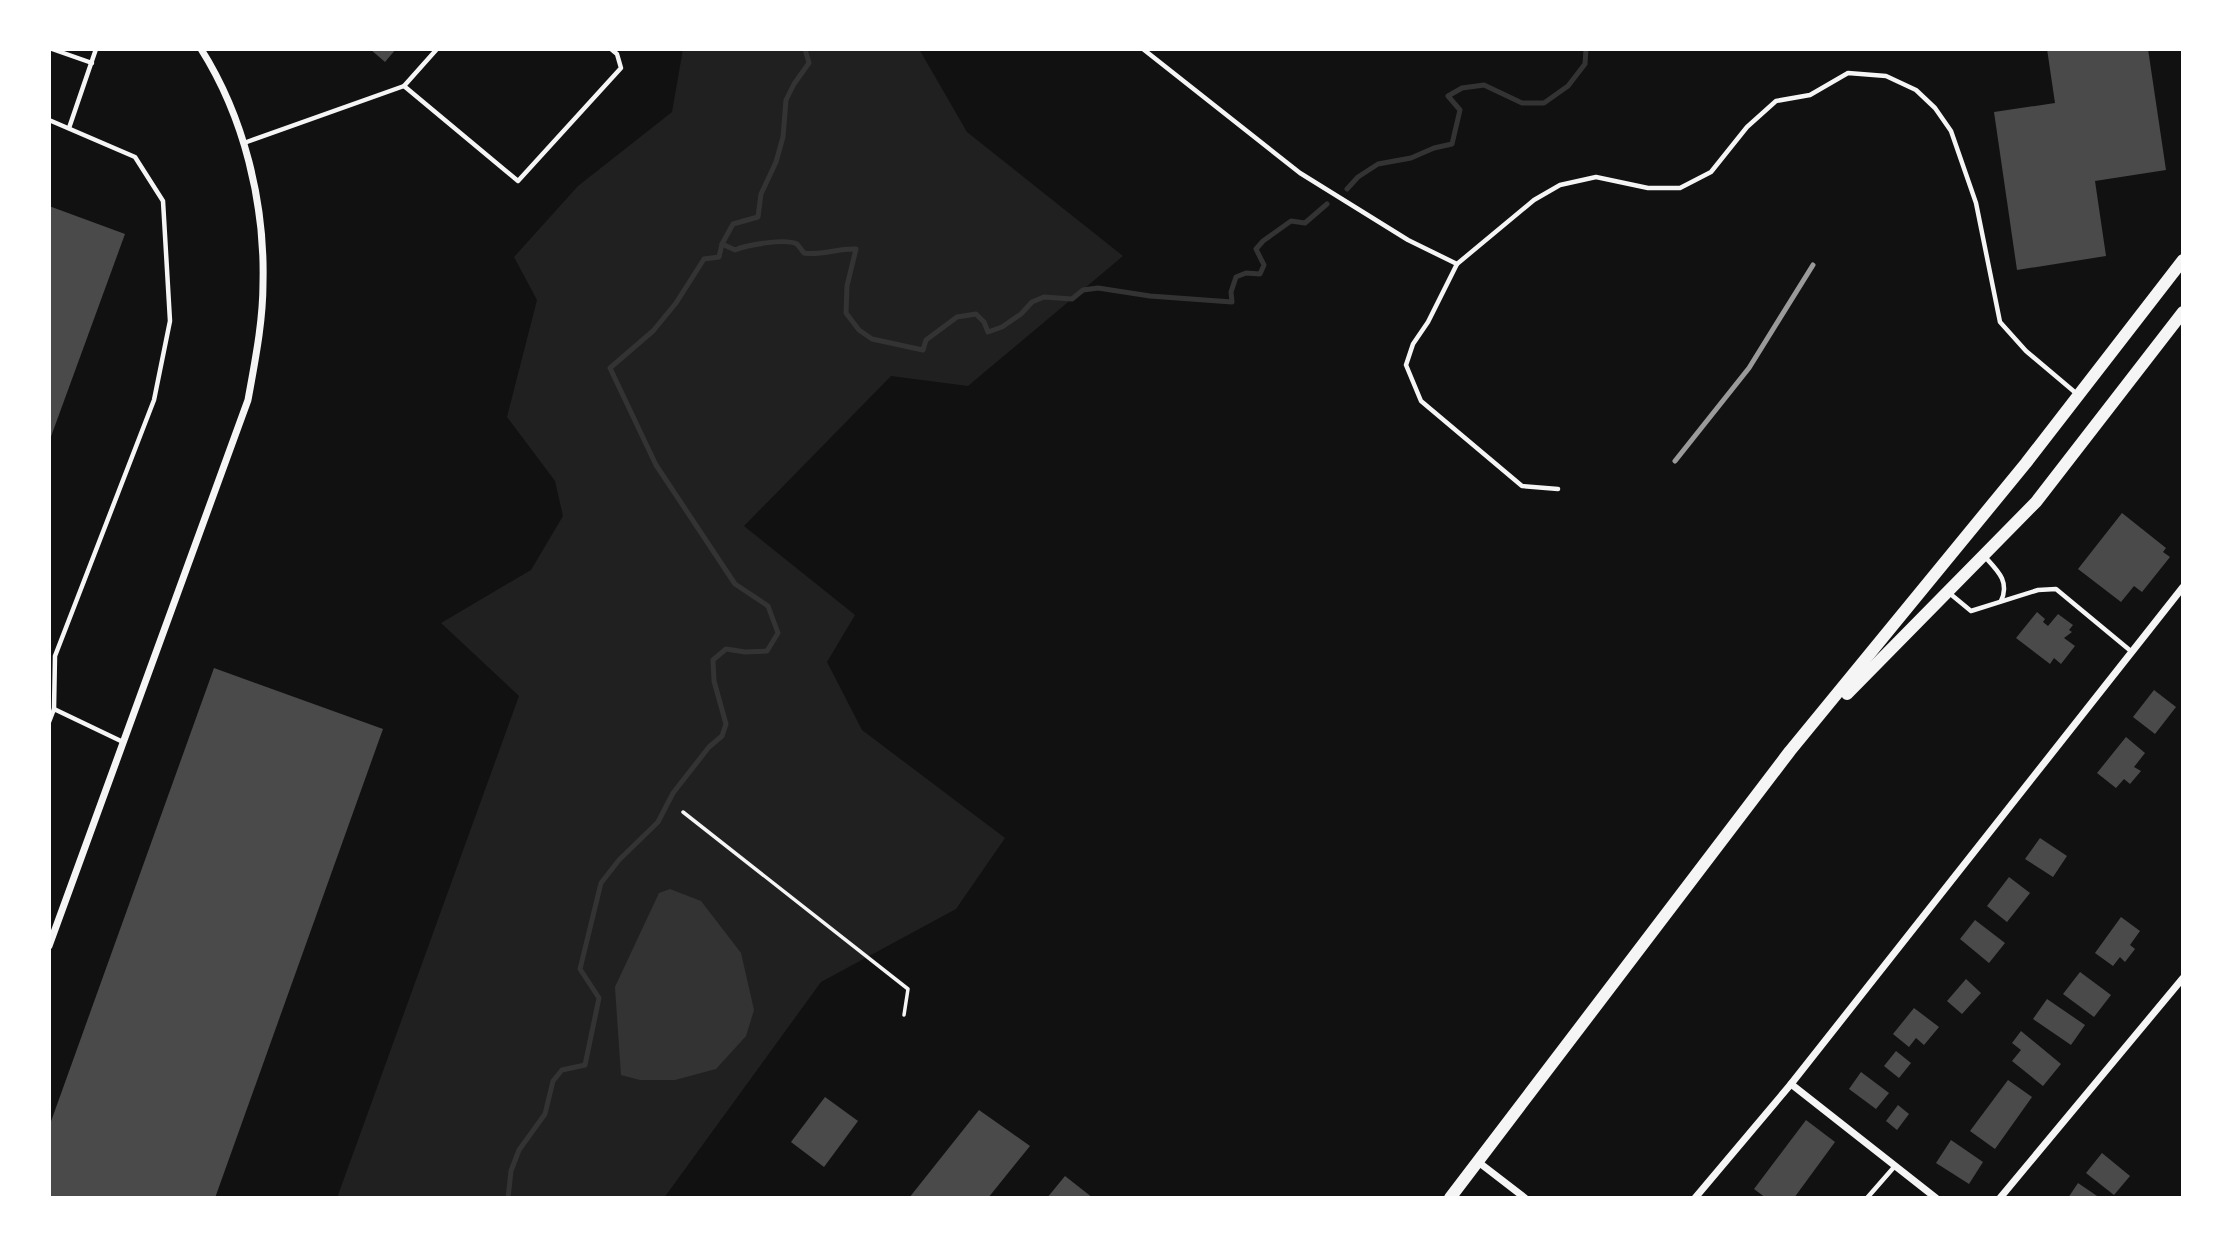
<svg xmlns="http://www.w3.org/2000/svg" width="2232" height="1247" font-family="'PT Serif',serif">
<style>
.green{fill:#202020}
.water{fill:#333}
.lines{fill:none;stroke-linecap:round;stroke-linejoin:round}
.stream{stroke:#333;stroke-width:5}
.building{fill:#4a4a4a}
.path{stroke:#f5f5f5;stroke-width:3.5}
.service{stroke:#f5f5f5;stroke-width:4.5}
.minor{stroke:#f5f5f5;stroke-width:7}
.secondary{stroke:#f5f5f5;stroke-width:12}
.rail{stroke:#9a9a9a;stroke-width:5}
</style>
<rect width="100%" height="100%" fill="#111"/>
<path class="green" d="M 683,49 L 919,49 L 967,132 L 1123,256 L 968,386 L 891,376 L 744,526 L 855,615 L 827,662 L 862,730 L 1005,838 L 956,909 L 821,982 L 664,1198 L 337,1198 L 519,696 L 441,623 L 531,570 L 563,516 L 555,481 L 507,417 L 537,300 L 514,257 L 578,186 L 672,112 Z"/>
<path class="water" d="M 670,889 L 701,901 L 741,953 L 754,1010 L 746,1036 L 716,1069 L 675,1080 L 640,1080 L 621,1075 L 615,987 L 659,893 Z"/>
<g class="lines">
<g class="stream">
<path d="M 1347,189 L 1358,177 L 1378,164 L 1411,158 L 1434,148 L 1452,144 L 1460,110 L 1448,96 L 1462,88 L 1484,85 L 1522,103 L 1544,103 L 1568,86 L 1585,64 L 1586,49"/>
<path d="M 722,244 L 735,250 C 746,245 786,238 797,244 C 798,245 803,252 804,253 C 822,256 838,248 856,249 L 847,286 L 846,313 L 859,330 L 872,339 L 923,350 L 926,340 L 957,317 L 976,314 L 984,322 L 988,332 L 1002,327 L 1021,314 L 1032,302 L 1044,297 L 1072,299 L 1083,290 L 1098,288 L 1150,296 L 1232,302 L 1231,292 L 1236,277 L 1246,273 L 1260,274 L 1264,265 L 1256,249 L 1263,241 L 1291,221 L 1305,223 L 1327,204"/>
<path d="M 508,1198 L 511,1171 L 519,1150 L 545,1114 L 553,1081 L 562,1070 L 585,1065 L 599,998 L 580,969 L 601,883 L 619,860 L 658,822 L 673,793 L 709,747 L 722,736 L 726,724 L 714,681 L 713,660 L 726,649 L 745,652 L 767,651 L 778,633 L 768,606 L 735,584 L 656,465 L 610,368 L 653,331 L 676,303 L 704,259 L 719,257 L 722,244 L 733,224 L 758,217 L 761,194 L 776,162 L 783,137 L 786,100 L 794,84 L 809,63 L 805,49"/>
</g>
</g>
<g class="building">
<path d="M 370,49 L 396,49 L 385,62 Z"/>
<path d="M 2047,49 L 2148,49 L 2166,170 L 2095,181 L 2106,256 L 2017,270 L 1994,112 L 2055,103 Z"/>
<path d="M 49,206 L 125,234 L 49,442 Z"/>
<path d="M 2122,513 L 2166,548 L 2163,552 L 2170,557 L 2142,592 L 2134,586 L 2121,602 L 2078,569 Z"/>
<path d="M 2037,612 L 2045,619 L 2043,622 L 2048,626 L 2058,614 L 2073,625 L 2069,630 L 2072,632 L 2064,638 L 2075,646 L 2061,664 L 2054,658 L 2050,664 L 2016,638 Z"/>
<path d="M 214,668 L 383,729 L 215,1198 L 49,1198 L 49,1127 Z"/>
<path d="M 2154,690 L 2176,707 L 2155,734 L 2133,717 Z"/>
<path d="M 2126,737 L 2145,753 L 2134,767 L 2141,771 L 2130,784 L 2124,779 L 2116,788 L 2097,773 Z"/>
<path d="M 2040,838 L 2067,856 L 2053,877 L 2025,859 Z"/>
<path d="M 2009,877 L 2030,893 L 2007,922 L 1987,906 Z"/>
<path d="M 2121,917 L 2140,931 L 2130,945 L 2135,949 L 2125,962 L 2120,957 L 2113,966 L 2095,953 Z"/>
<path d="M 1975,920 L 2005,943 L 1989,963 L 1960,939 Z"/>
<path d="M 2080,972 L 2111,995 L 2094,1017 L 2063,994 Z"/>
<path d="M 1966,979 L 1981,993 L 1962,1014 L 1947,1001 Z"/>
<path d="M 2047,999 L 2085,1025 L 2071,1045 L 2033,1019 Z"/>
<path d="M 1914,1008 L 1939,1027 L 1924,1045 L 1916,1038 L 1909,1047 L 1893,1034 Z"/>
<path d="M 2021,1031 L 2061,1064 L 2043,1086 L 2012,1061 L 2021,1050 L 2012,1043 Z"/>
<path d="M 1896,1051 L 1911,1063 L 1899,1078 L 1884,1066 Z"/>
<path d="M 1861,1072 L 1889,1093 L 1876,1109 L 1849,1089 Z"/>
<path d="M 2008,1080 L 2032,1097 L 1995,1149 L 1970,1131 Z"/>
<path d="M 825,1097 L 858,1121 L 824,1167 L 791,1142 Z"/>
<path d="M 1898,1105 L 1909,1114 L 1897,1130 L 1886,1121 Z"/>
<path d="M 979,1110 L 1030,1146 L 988,1198 L 909,1198 Z"/>
<path d="M 1806,1120 L 1835,1142 L 1794,1198 L 1766,1198 L 1754,1189 Z"/>
<path d="M 1951,1140 L 1983,1162 L 1969,1184 L 1936,1163 Z"/>
<path d="M 2102,1153 L 2130,1176 L 2114,1195 L 2086,1173 Z"/>
<path d="M 1065,1176 L 1093,1198 L 1047,1198 Z"/>
<path d="M 2078,1183 L 2100,1198 L 2068,1198 Z"/>
</g>
<g class="lines">
<path class="path" d="M 683,812 L 908,989 L 904,1015"/>
<g class="service">
<path d="M 52,49 L 92,63"/>
<path d="M 1143,49 L 1300,173 L 1408,240 L 1457,264"/>
<path d="M 404,86 L 437,49"/>
<path d="M 49,120 L 135,157 L 163,201 L 170,321 L 154,400 L 55,656 L 54,709"/>
<path d="M 69,128 L 96,49"/>
<path d="M 244,143 L 404,86 L 518,181 L 621,68 L 617,54 L 611,49"/>
<path d="M 1558,489 L 1522,486 L 1421,401 L 1406,365 L 1413,344 L 1428,322 L 1457,264 L 1534,200 L 1560,185 L 1596,177 L 1648,188 L 1680,188 L 1711,172 L 1747,127 L 1776,101 L 1810,95 L 1848,73 L 1886,76 L 1916,90 L 1935,108 L 1951,131 L 1976,203 L 2000,322 L 2026,351 L 2077,394"/>
<path d="M 1986,558 C 1998,571 2010,582 2001,601"/>
<path d="M 1948,592 L 1971,611 L 2038,590 L 2056,589 L 2132,652"/>
<path d="M 49,722 L 54,709 L 123,742"/>
<path d="M 1867,1198 L 1895,1166"/>
</g>
<g class="minor">
<path d="M 49,946 L 248,400 C 255,361 263,322 263,283 C 265,203 244,117 201,49"/>
<path d="M 1791,1084 L 1936,1198"/>
<path d="M 1477,1161 L 1525,1198"/>
<path d="M 1695,1198 L 1791,1084 L 2183,587"/>
<path d="M 2000,1198 L 2183,978"/>
</g>
<g class="secondary">
<path d="M 1847,694 L 2036,502 L 2183,312"/>
<path d="M 1450,1198 L 1790,751 L 2026,463 L 2183,260"/>
</g>
<path class="rail" d="M 1675,461 L 1749,368 L 1813,265"/>
</g>
<rect width="2232" height="1247" fill="none" stroke="#ffffff" stroke-width="102"/>
</svg>
